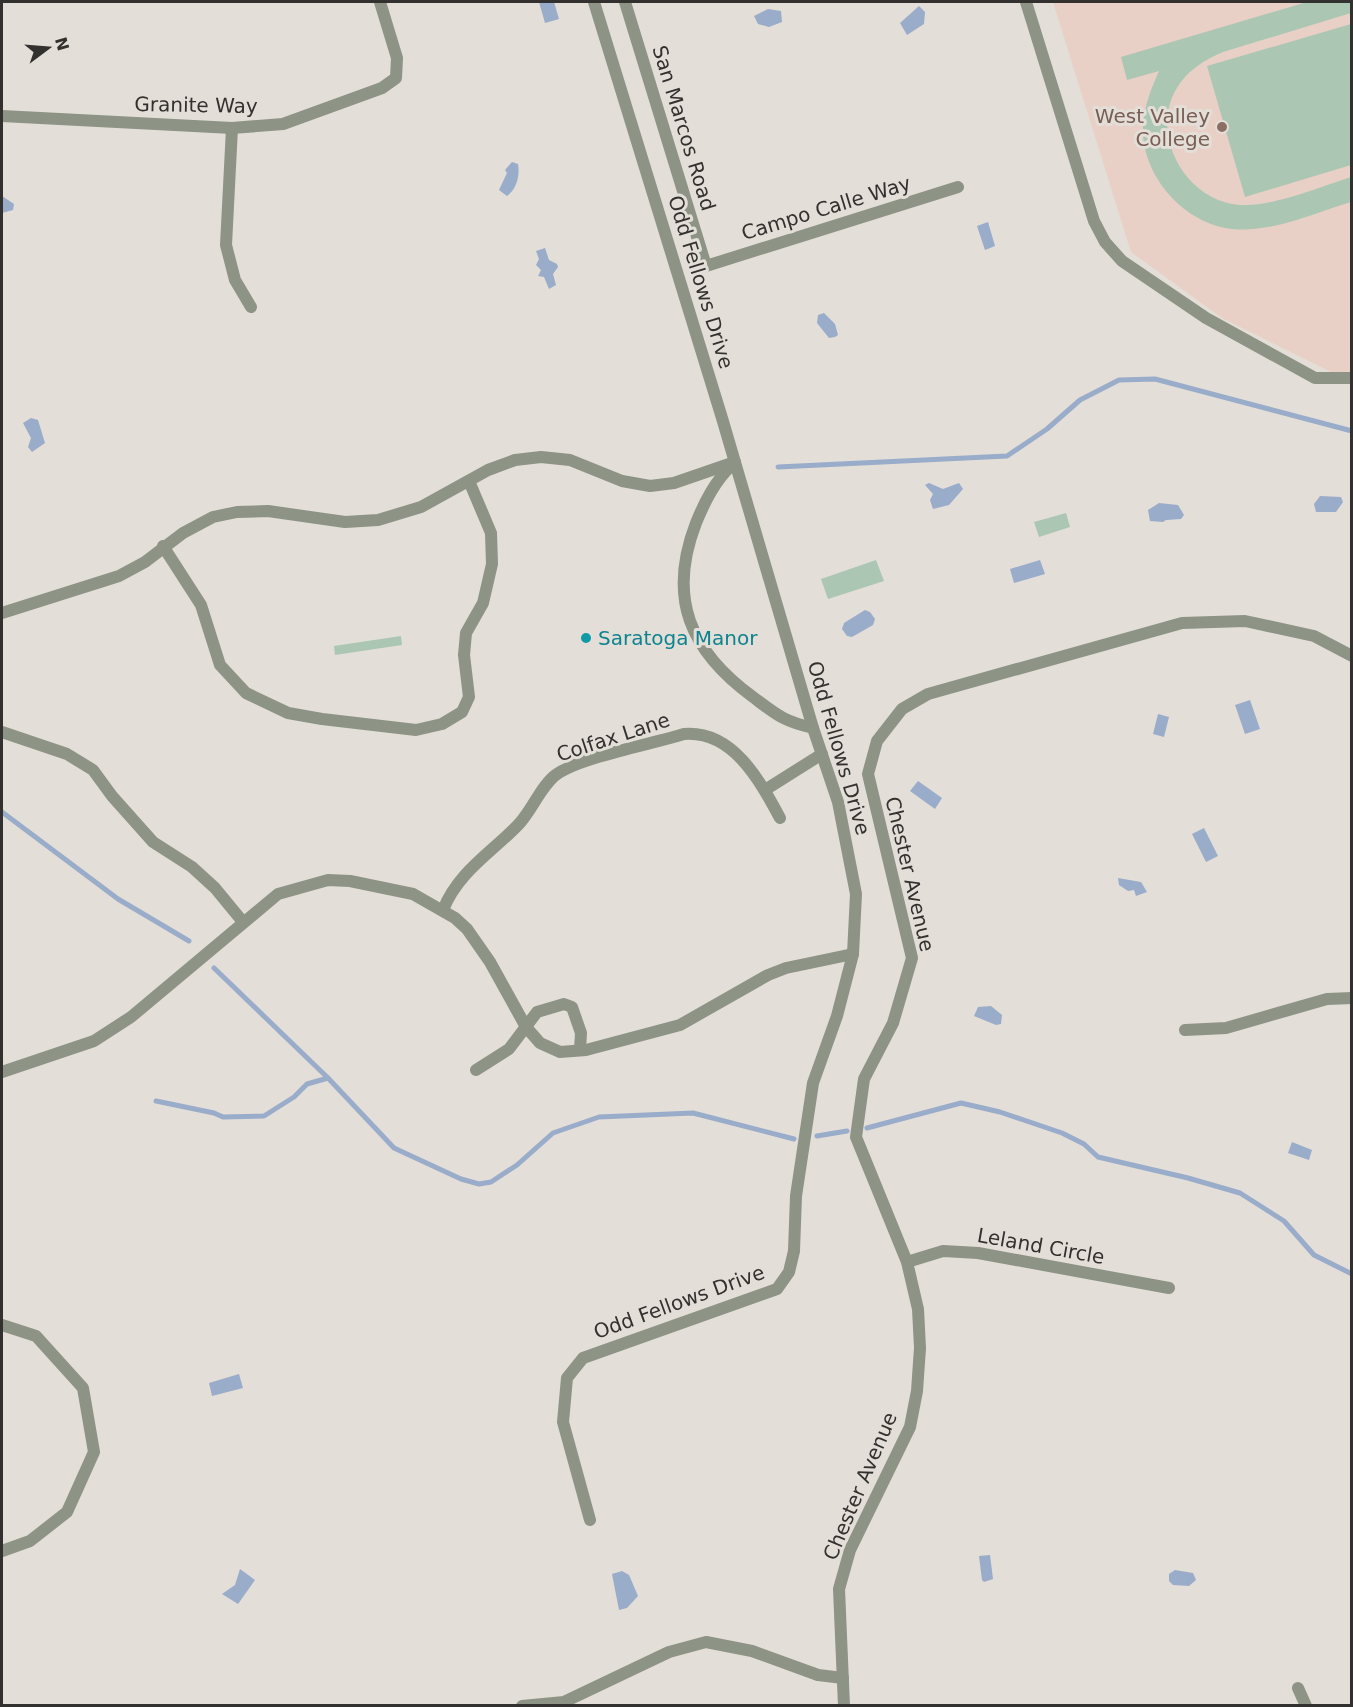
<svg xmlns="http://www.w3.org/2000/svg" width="1353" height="1707" font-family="'DejaVu Sans',sans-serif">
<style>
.education{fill:#e8d0c6}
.green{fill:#abc6b3}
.water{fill:#99acc9}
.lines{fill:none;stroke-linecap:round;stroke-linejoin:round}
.stream{stroke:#99acc9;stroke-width:5}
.minor{stroke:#8d9385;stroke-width:12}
.education-dot{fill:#8d6e63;stroke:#e3ded8;stroke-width:2}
.culture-dot{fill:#0f9aa8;stroke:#e3ded8;stroke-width:2}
.labels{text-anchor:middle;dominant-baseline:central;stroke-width:6;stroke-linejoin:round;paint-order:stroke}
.street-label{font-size:20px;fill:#33312f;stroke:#e3ded8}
.education-label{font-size:20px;fill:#785e54;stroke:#e3ded8;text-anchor:end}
.culture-label{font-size:20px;fill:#0d838f;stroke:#e3ded8;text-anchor:start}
</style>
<rect width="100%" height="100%" fill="#e3ded8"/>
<path class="education" d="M 1053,2 L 1351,2 L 1351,382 L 1222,318 L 1131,252 Z"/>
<g class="green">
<path d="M 1307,2 L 1351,2 L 1351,13 L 1223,52 C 1209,58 1196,65 1185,77 C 1143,123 1181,201 1240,205 C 1273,207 1319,187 1351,177 L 1351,202 C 1314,213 1272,233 1232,229 C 1184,224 1141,175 1143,127 C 1144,106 1151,89 1159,71 L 1127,80 L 1121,57 Z"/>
<path d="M 1351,24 L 1351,165 L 1245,197 L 1207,66 Z"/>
<path d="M 1066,513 L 1070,527 L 1039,537 L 1034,522 Z"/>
<path d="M 876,560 L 884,581 L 828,599 L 821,579 Z"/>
<path d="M 401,636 L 402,645 L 335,655 L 334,646 Z"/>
</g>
<g class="water">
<path d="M 539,2 L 554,2 L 559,19 L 545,23 Z"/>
<path d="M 919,6 L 925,12 L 924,24 L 907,35 L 900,23 Z"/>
<path d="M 768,9 L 781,11 L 782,22 L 769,27 L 758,24 L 754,16 Z"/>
<path d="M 512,162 L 518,164 C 520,175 517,189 507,196 L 499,190 L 507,173 L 505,170 Z"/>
<path d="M 2,196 L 14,204 L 13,210 L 2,213 Z"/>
<path d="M 988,222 L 995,246 L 985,250 L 977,226 Z"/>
<path d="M 545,248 L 549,260 L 557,264 L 558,267 L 553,274 L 556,285 L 549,289 L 544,277 L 538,276 L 541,270 L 536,265 L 539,259 L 536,251 Z"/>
<path d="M 824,313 L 835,324 L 838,335 L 835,337 L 829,338 L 817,323 L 818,315 Z"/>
<path d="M 31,418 L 38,420 L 45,443 L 32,452 L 28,447 L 31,438 L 23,423 Z"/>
<path d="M 929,483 L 943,489 L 959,483 L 963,489 L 949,505 L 933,509 L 930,500 L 933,494 L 925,485 Z"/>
<path d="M 1320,496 L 1341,497 L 1343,502 L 1336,512 L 1316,512 L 1314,504 Z"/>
<path d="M 1159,503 L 1178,505 L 1184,515 L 1181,519 L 1166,520 L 1163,522 L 1150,521 L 1148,510 Z"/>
<path d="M 1040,560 L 1045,574 L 1014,583 L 1010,569 Z"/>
<path d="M 865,610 L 870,612 L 875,619 L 873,625 L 852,637 L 847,636 L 842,629 L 844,623 Z"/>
<path d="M 1250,700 L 1260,729 L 1245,734 L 1235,705 Z"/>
<path d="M 1158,714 L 1169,717 L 1164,737 L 1153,734 Z"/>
<path d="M 918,781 L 942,798 L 935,809 L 910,791 Z"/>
<path d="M 1204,828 L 1218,856 L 1206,862 L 1192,834 Z"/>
<path d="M 1118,878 L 1141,882 L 1147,892 L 1136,896 L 1134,890 L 1128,891 L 1119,885 Z"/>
<path d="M 991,1006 L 1002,1015 L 1001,1024 L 996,1025 L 974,1016 L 978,1007 Z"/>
<path d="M 1292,1142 L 1312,1150 L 1309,1160 L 1288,1153 Z"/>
<path d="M 239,1374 L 243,1388 L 212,1396 L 209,1383 Z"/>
<path d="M 990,1555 L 993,1579 L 984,1582 L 982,1580 L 979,1556 Z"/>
<path d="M 240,1569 L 255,1580 L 238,1604 L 222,1594 L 235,1585 Z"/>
<path d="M 1175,1570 L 1193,1573 L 1196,1580 L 1189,1586 L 1173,1585 L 1169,1581 L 1169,1574 Z"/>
<path d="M 622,1571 L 629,1575 L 638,1596 L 627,1608 L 619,1610 L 612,1574 Z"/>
</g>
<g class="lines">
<g class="stream">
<path d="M 778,467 L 1007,456 L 1047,429 L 1080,400 L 1119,380 L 1155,379 L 1352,431"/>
<path d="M 2,812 L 118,899 L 189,941"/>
<path d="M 214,968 L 328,1078"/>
<path d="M 156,1101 L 214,1113 L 223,1117 L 264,1116 L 294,1097 L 307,1084 L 328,1078 L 394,1148 L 461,1179 L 479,1184 L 491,1182 L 517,1165 L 553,1133 L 599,1117 L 693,1113 L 794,1139"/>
<path d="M 867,1128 L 961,1103 L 1000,1112 L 1062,1133 L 1084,1144 L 1098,1157 L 1188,1178 L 1240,1193 L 1284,1221 L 1314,1255 L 1352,1274"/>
<path d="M 817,1136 L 847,1131"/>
</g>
<g class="minor">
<path d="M 625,2 L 706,266 L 958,187"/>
<path d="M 1026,2 L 1094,221 L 1105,242 L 1122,261 L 1206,318 L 1315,378 L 1352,378"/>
<path d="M 2,116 L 232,128 L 283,124 L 382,88 L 396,78 L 397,58 L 380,2"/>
<path d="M 232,128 L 226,245 L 235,280 L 251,307"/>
<path d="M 732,465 C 715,481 705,501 696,523 C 667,598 690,651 753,697 C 777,715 783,721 813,728"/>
<path d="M 163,546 L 201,605 L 220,665 L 246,693 L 288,713 L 322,719 L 416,730 L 442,724 L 462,712 L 469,697 L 464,655 L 466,633 L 483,603 L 492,564 L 491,533 L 469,481"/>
<path d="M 2,613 L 119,576 L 145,562 L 183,533 L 213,517 L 237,512 L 268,511 L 345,522 L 378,520 L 421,507 L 488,470 L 515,460 L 541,457 L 570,460 L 622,481 L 650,486 L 674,483 L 735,462"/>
<path d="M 2,732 L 67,754 L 93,770 L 112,796 L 153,842 L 192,867 L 215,888 L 243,922"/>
<path d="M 765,790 L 822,754"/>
<path d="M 443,910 C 458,872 491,853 518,825 C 532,811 541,785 557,774 C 582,757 652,744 684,734 C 733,730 760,781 780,818"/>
<path d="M 1185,1030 L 1226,1028 L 1327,999 L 1352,998"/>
<path d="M 476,1070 L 509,1049 L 537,1012 L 564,1004 L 572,1007 L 581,1033 L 580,1050"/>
<path d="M 2,1072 L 94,1041 L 131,1017 L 278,894 L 328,880 L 350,881 L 413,894 L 455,918 L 467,929 L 490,962 L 526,1027 L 540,1043 L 560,1052 L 586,1050 L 680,1025 L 768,975 L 786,968 L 853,954"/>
<path d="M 907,1262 L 943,1251 L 978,1253 L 1169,1288"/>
<path d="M 2,1325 L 36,1336 L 83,1388 L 94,1452 L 67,1512 L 30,1541 L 2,1551"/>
<path d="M 590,1520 L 563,1422 L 567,1378 L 583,1358 L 777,1289 L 789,1272 L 794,1251 L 796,1196 L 813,1083 L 837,1016 L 853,954 L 856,894 L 838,802 L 813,728 L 722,418 L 594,2"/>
<path d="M 1298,1688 L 1306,1706"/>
<path d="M 522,1706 L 564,1702 L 669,1652 L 706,1642 L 752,1651 L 818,1675 L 843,1678"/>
<path d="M 844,1706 L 839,1589 L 850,1550 L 910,1427 L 917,1391 L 920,1348 L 918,1309 L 907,1262 L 856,1137 L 864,1079 L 893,1023 L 912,958 L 868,774 L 877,741 L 902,709 L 928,694 L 1182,623 L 1245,621 L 1314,636 L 1352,656"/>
</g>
</g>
<circle class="education-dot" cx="1222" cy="127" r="6"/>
<circle class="culture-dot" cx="586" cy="638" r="6"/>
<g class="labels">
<g class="street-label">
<text transform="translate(196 105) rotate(1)">Granite Way</text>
<text transform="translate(684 128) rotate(73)">San Marcos Road</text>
<text transform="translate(826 208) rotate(-17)">Campo Calle Way</text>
<text transform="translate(701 282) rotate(73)">Odd Fellows Drive</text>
<text transform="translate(613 737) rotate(-18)">Colfax Lane</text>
<text transform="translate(839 748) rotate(74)">Odd Fellows Drive</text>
<text transform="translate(910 874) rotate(77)">Chester Avenue</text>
<text transform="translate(1041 1246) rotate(10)">Leland Circle</text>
<text transform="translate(679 1302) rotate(-20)">Odd Fellows Drive</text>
<text transform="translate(860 1486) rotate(-67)">Chester Avenue</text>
</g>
<g class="education-label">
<text x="1210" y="116">West Valley<tspan x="1210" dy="23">College</tspan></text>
</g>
<g class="culture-label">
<text x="598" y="638">Saratoga Manor</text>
</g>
</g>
<rect width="1353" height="1707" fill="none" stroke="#33312f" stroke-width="6"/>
<g transform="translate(48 48) rotate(74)" stroke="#e3ded8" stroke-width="4.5" paint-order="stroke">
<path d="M0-4.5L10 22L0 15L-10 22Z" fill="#33312f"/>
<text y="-9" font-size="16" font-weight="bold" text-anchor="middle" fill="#33312f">N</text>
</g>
</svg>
